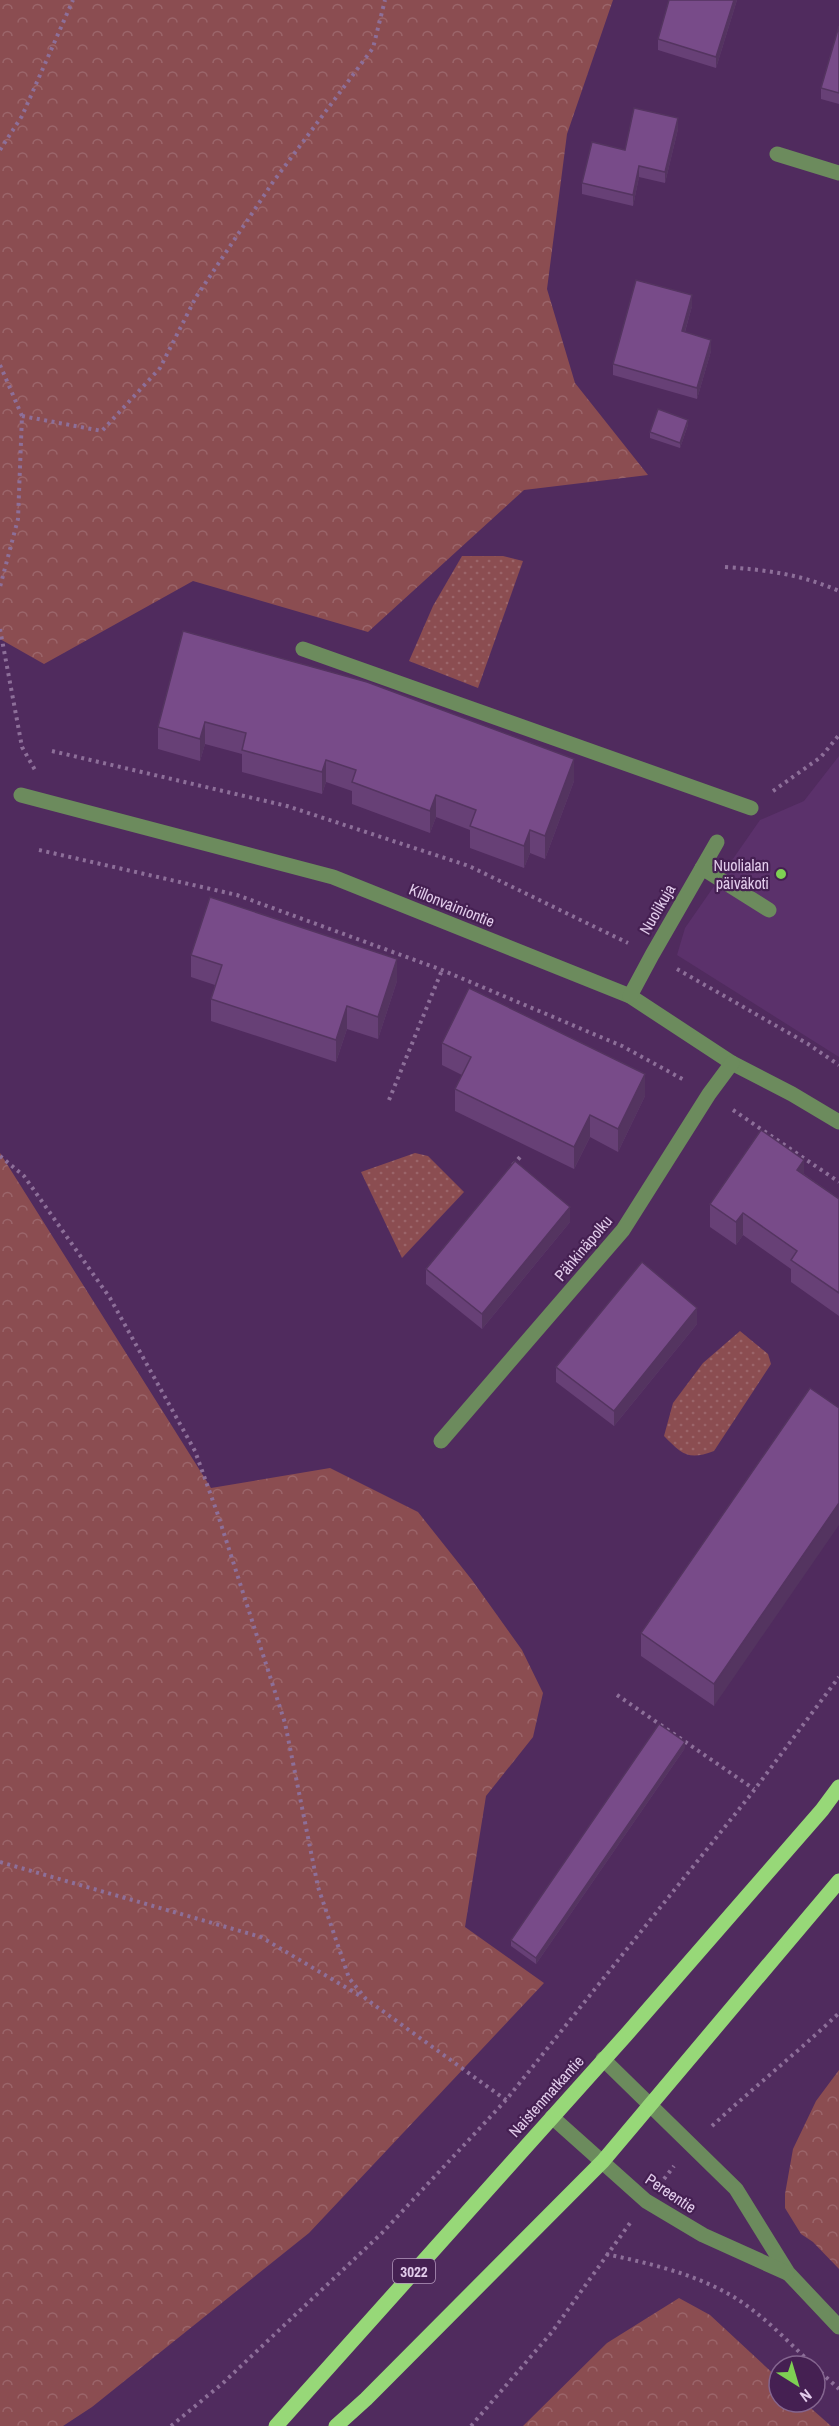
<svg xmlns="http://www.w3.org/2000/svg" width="839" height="2426" font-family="'Archivo Narrow',sans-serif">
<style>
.built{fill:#5b316b}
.forest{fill:url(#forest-crowns)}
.park{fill:url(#park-dots)}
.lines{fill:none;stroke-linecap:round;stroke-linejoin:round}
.path{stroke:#8d6f99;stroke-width:4;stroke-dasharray:3 4.5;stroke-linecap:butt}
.minor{stroke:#6c8b5d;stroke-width:15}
.major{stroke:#97d878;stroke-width:15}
.wall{fill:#674076}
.shaded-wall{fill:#543460}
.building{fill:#784b89;stroke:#543460;stroke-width:1.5}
.poi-dot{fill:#7ed053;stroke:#452052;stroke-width:2}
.labels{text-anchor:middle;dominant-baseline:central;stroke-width:4.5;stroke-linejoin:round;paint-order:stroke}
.shield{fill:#452052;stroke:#b398bd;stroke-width:1.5}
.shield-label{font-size:15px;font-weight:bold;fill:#e2cceb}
.poi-label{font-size:16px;fill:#e2cceb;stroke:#452052;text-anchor:end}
.street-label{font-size:16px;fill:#e2cceb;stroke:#452052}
</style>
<defs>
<pattern id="forest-crowns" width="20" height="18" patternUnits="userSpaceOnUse" patternTransform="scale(1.5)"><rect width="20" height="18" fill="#8b4d51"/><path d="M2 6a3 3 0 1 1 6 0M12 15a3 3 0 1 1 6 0" fill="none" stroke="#9b656a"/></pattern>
<pattern id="park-dots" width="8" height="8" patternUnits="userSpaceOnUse" patternTransform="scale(1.5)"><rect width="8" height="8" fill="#8b4d51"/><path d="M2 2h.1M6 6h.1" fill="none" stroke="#9b656a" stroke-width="1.8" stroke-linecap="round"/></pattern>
</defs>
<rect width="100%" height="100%" fill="#502b5e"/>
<path class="built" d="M 839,756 L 839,1057 L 677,955 L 685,928 L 760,820 L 804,801 Z"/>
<g class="forest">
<path d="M 0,0 L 613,0 L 567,134 L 547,289 L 575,383 L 648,475 L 524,490 L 368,632 L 193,581 L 44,664 L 0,639 Z"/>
<path d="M 0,1153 L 211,1488 L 330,1468 L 418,1512 L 472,1580 L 522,1650 L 543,1693 L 533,1737 L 486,1796 L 465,1927 L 544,1983 L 309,2233 L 92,2407 L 63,2426 L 0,2426 Z"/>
<path d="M 839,2070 L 839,2269 L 813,2242 L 801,2234 L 785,2208 L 785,2194 L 793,2149 L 816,2101 Z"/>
<path d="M 679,2298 L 710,2315 L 779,2379 L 779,2402 L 804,2402 L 831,2426 L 523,2426 L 607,2343 Z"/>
</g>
<g class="park">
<path d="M 462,556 L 503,556 L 523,561 L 478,688 L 409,661 L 433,606 Z"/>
<path d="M 415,1153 L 428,1156 L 464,1192 L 402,1258 L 361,1172 Z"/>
<path d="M 740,1331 L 768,1354 L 771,1364 L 714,1451 C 688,1461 682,1454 664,1436 L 673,1403 L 703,1363 Z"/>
</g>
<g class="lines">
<g class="path">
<path d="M 0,150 L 22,116 L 73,0"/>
<path d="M 0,365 L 22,416 L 18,519 L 0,587"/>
<path d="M 22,416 L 102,431 L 160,368 L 196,297 L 273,182 L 373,48 L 385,0"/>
<path d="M 725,567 C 767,570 800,574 839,591"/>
<path d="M 0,629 L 22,747 L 35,770"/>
<path d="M 52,751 L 287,806 L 469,866 L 628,943"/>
<path d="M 773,791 L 821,757 L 839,735"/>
<path d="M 39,850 L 237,895 L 442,970 L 622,1046 L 686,1081"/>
<path d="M 677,969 L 808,1044 L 839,1065"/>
<path d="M 389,1100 L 442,970"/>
<path d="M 733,1110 L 839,1182"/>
<path d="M 0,1156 L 24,1176 L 110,1298 L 195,1451 L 218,1515 L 285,1723 L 318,1887 L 349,1978 L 366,1999 L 506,2100"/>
<path d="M 513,1165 L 521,1156"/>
<path d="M 617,1695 L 754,1789"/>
<path d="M 0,1862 L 261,1937 L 362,1997"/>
<path d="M 712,2126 C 754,2087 798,2052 839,2013"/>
<path d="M 664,2179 L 674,2166"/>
<path d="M 606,2254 C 647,2263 688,2272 725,2292 C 759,2310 786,2340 814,2366"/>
<path d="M 815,2367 L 839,2389"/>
<path d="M 171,2426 L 223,2383 L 382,2233 L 506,2100 L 752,1793 L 839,1677"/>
<path d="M 471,2426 L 552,2332 L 630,2223"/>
</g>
<g class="minor">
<path d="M 777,154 L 839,173"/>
<path d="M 303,649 L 751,808"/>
<path d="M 21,795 L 333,877 L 630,996 L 732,1063 L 792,1094 L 839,1122"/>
<path d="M 702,868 L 769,910"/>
<path d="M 630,996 L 652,955 L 717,842"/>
<path d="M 441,1441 L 623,1230 L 709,1094 L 732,1063"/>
<path d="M 603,2059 L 736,2189 L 788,2273 L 839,2327"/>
<path d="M 552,2117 L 646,2201 L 703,2235 L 787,2273"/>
</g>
<g class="major">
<path d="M 276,2426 L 626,2035 L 822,1810 L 839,1787"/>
<path d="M 336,2426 L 366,2399 L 603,2161 L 839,1881"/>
</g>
</g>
<g class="wall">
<path d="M 669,0 L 737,0 L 716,68 L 658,50 L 658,39 Z"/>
<path d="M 839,26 L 839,104 L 821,99 L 821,88 Z"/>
<path d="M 678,129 L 665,183 L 639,177 L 633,206 L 582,194 L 582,183 L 625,150 Z"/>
<path d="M 692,306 L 685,332 L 711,351 L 697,399 L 613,375 L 613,364 Z"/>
<path d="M 688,425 L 680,448 L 650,438 L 650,432 Z"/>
<path d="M 183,631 L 574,781 L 545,859 L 530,853 L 524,868 L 470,848 L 470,830 L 436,817 L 430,833 L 352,804 L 352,791 L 326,782 L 322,794 L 242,772 L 242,754 L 205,744 L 200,761 L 158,749 L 158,727 Z"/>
<path d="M 191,955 L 397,981 L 378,1039 L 347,1029 L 336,1062 L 211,1021 L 211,999 L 215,985 L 191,977 Z"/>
<path d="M 442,1043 L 645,1096 L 618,1152 L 590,1137 L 574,1169 L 455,1111 L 455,1089 L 462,1075 L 442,1065 Z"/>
<path d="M 804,1174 L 839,1199 L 839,1316 L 791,1282 L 791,1269 L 743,1235 L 736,1245 L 710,1227 L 710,1204 Z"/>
<path d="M 570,1222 L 482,1329 L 426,1284 L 426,1269 Z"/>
<path d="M 697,1324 L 614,1426 L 556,1382 L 556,1367 Z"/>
<path d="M 810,1388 L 714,1706 L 641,1656 L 641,1633 Z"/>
<path d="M 685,1748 L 536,1964 L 511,1946 L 511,1940 Z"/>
</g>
<g class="shaded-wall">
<path d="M 734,0 L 737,0 L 716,68 L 716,57 Z"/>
<path d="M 678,118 L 678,129 L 665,183 L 665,172 Z"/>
<path d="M 639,166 L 639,177 L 633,206 L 633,195 Z"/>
<path d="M 692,295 L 692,306 L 682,342 L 682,331 Z"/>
<path d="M 711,340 L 711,351 L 697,399 L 697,388 Z"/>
<path d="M 688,420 L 688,425 L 680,448 L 680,443 Z"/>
<path d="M 205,722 L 205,744 L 200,761 L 200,739 Z"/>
<path d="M 574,759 L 574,781 L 545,859 L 545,836 Z"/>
<path d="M 326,760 L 326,782 L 322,794 L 322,772 Z"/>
<path d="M 436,795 L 436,817 L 430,833 L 430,811 Z"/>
<path d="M 530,830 L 530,853 L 524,868 L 524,846 Z"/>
<path d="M 397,959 L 397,981 L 378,1039 L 378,1017 Z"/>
<path d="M 347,1006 L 347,1029 L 336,1062 L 336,1040 Z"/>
<path d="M 645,1074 L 645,1096 L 618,1152 L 618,1129 Z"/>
<path d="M 590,1115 L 590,1137 L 574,1169 L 574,1147 Z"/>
<path d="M 804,1160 L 804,1183 L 797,1170 Z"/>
<path d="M 570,1207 L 570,1222 L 482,1329 L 482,1314 Z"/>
<path d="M 743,1213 L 743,1235 L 736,1245 L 736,1222 Z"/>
<path d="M 697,1308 L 697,1324 L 614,1426 L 614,1411 Z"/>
<path d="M 839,1503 L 839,1525 L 714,1706 L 714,1684 Z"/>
<path d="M 685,1742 L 685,1748 L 536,1964 L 536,1958 Z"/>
</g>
<g class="building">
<path d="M 669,0 L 734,0 L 716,57 L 658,39 Z"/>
<path d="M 839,26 L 839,93 L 821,88 Z"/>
<path d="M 634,108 L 678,118 L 665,172 L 639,166 L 633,195 L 582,183 L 592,142 L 625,150 Z"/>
<path d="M 636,280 L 692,295 L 682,331 L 711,340 L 697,388 L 613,364 Z"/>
<path d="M 658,409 L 688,420 L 680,443 L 650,432 Z"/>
<path d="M 183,631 L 367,682 L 574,759 L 545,836 L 530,830 L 524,846 L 470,826 L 476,810 L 436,795 L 430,811 L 352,782 L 356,770 L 326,760 L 322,772 L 242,750 L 246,733 L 205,722 L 200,739 L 158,727 Z"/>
<path d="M 210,897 L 397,959 L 378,1017 L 347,1006 L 336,1040 L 211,999 L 222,965 L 191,955 Z"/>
<path d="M 469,988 L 645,1074 L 618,1129 L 590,1115 L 574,1147 L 455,1089 L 471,1057 L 442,1043 Z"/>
<path d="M 761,1130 L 804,1160 L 797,1170 L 839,1199 L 839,1293 L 791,1260 L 797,1251 L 743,1213 L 736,1222 L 710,1204 Z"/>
<path d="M 515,1161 L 570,1207 L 482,1314 L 426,1269 Z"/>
<path d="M 642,1262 L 697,1308 L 614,1411 L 556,1367 Z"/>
<path d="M 810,1388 L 839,1408 L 839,1503 L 714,1684 L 641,1633 Z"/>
<path d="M 659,1724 L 685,1742 L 536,1958 L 511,1940 Z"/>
</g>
<circle class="poi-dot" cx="781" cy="874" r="6"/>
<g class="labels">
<rect class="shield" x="393" y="2259" width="42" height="24" rx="4.5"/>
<g class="shield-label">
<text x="414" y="2271">3022</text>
</g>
<g class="poi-label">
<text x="769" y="865">Nuolialan<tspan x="769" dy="18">päiväkoti</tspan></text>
</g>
<g class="street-label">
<text transform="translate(452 905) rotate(22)">Killonvainiontie</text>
<text transform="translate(657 909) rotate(-60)">Nuolikuja</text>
<text transform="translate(583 1248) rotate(-50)">Pähkinäpolku</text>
<text transform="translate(546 2096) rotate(-48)">Naistenmatkantie</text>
<text transform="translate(671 2193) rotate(34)">Pereentie</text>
</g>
</g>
<g transform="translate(797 2384) rotate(143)"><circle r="28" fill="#452052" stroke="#84658f" stroke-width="1.5"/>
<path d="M0-4.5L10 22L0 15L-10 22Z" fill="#7ed053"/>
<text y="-9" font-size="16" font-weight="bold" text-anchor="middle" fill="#e2cceb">N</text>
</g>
</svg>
